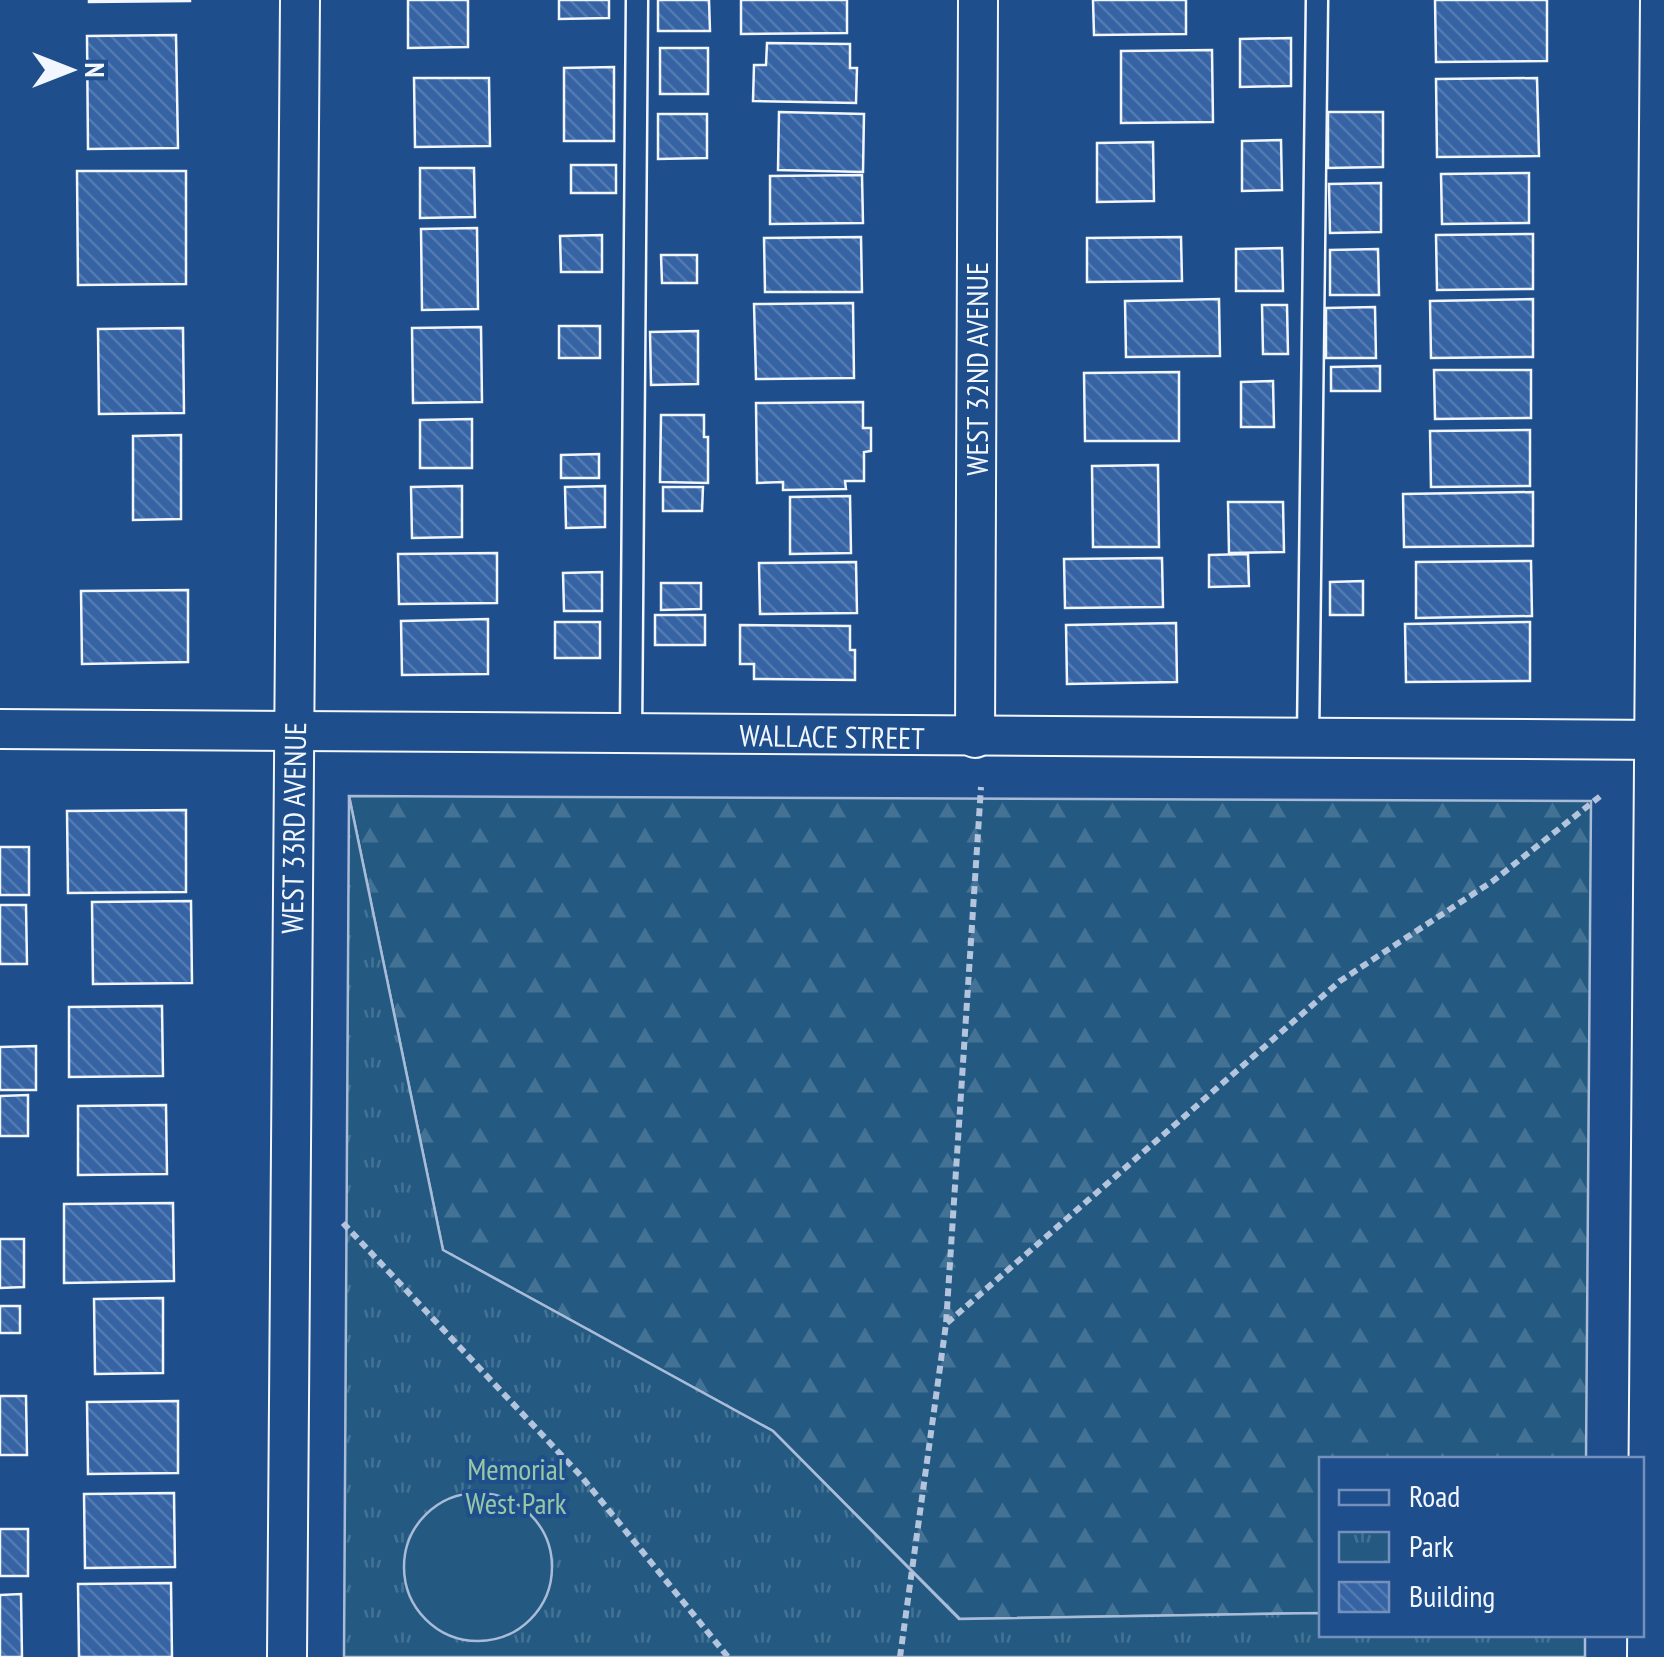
<svg xmlns="http://www.w3.org/2000/svg" width="1664" height="1657" font-family="'PT Sans Narrow',sans-serif">
<style>
.forest{fill:url(#forest-firs);stroke:#a8bbd7;stroke-width:2.5}
.park{fill:url(#park-tufts);stroke:#a8bbd7;stroke-width:2.5}
.garden{fill:#245a82;stroke:#a8bbd7;stroke-width:2.5}
.building{fill:url(#building-back-hatch);stroke:#f2f6ff;stroke-width:2.5}
.lines{fill:none;stroke-linecap:round;stroke-linejoin:round}
.lane-casing{stroke:#f2f6ff;stroke-width:25}
.street-casing{stroke:#f2f6ff;stroke-width:42}
.path{stroke:#b3c4dc;stroke-width:6;stroke-dasharray:8 5;stroke-linecap:butt}
.lane{stroke:#1f4e8c;stroke-width:20}
.street{stroke:#1f4e8c;stroke-width:38}
.labels{text-anchor:middle;dominant-baseline:central;stroke-width:8;stroke-linejoin:round;paint-order:stroke}
.street-label{font-size:30px;fill:#f2f6ff;stroke:#1f4e8c}
.park-label{font-size:30px;fill:#97c8a6;stroke:#1f4e8c}
</style>
<defs>
<pattern id="forest-firs" width="22" height="20" patternUnits="userSpaceOnUse" patternTransform="scale(2.5)"><rect width="22" height="20" fill="#245a82"/><path d="M5 1l3.5 6h-7zM16 11l3.5 6h-7z" fill="#447295"/></pattern>
<pattern id="park-tufts" width="24" height="20" patternUnits="userSpaceOnUse" patternTransform="scale(2.5)"><rect width="24" height="20" fill="#245a82"/><path d="M3 7l-1-3M5 7V3M7 7l1-3M15 17l-1-3M17 17v-4M19 17l1-3" fill="none" stroke="#447295"/></pattern>
<pattern id="building-back-hatch" width="6" height="6" patternUnits="userSpaceOnUse" patternTransform="scale(2.5)"><rect width="6" height="6" fill="#3563a3"/><path d="M-1 5l2 2M0 0l6 6M5-1l2 2" fill="none" stroke="#537ab1"/></pattern>
</defs>
<rect width="100%" height="100%" fill="#1f4e8c"/>
<path class="forest" d="M 349,796 L 1591,801 L 1586,1459 L 1322,1460 L 1321,1613 L 960,1619 L 773,1431 L 443,1250 Z"/>
<path class="park" d="M 349,796 L 443,1250 L 773,1431 L 959,1619 L 1321,1613 L 1322,1634 L 1585,1635 L 1585,1657 L 344,1657 Z"/>
<circle class="garden" cx="478" cy="1567" r="74"/>
<g class="building">
<path d="M 89,0 L 190,0 L 190,1 L 89,2 Z"/>
<path d="M 408,0 L 468,0 L 468,47 L 408,48 Z"/>
<path d="M 559,0 L 609,0 L 609,18 L 559,19 Z"/>
<path d="M 658,0 L 709,0 L 710,31 L 658,31 Z"/>
<path d="M 741,0 L 847,0 L 847,33 L 741,34 Z"/>
<path d="M 1093,0 L 1186,0 L 1186,34 L 1094,35 Z"/>
<path d="M 1435,0 L 1547,0 L 1547,61 L 1436,62 Z"/>
<path d="M 176,35 L 178,148 L 88,149 L 87,36 Z"/>
<path d="M 1291,38 L 1291,86 L 1240,87 L 1240,39 Z"/>
<path d="M 767,43 L 850,44 L 850,68 L 857,68 L 856,103 L 753,101 L 754,65 L 766,65 Z"/>
<rect x="660" y="48" width="48" height="46"/>
<path d="M 1212,50 L 1213,122 L 1121,123 L 1121,51 Z"/>
<path d="M 614,67 L 614,141 L 564,141 L 564,68 Z"/>
<path d="M 414,78 L 489,78 L 490,146 L 415,147 Z"/>
<path d="M 1537,78 L 1539,156 L 1437,157 L 1436,79 Z"/>
<path d="M 779,112 L 864,114 L 863,172 L 778,170 Z"/>
<path d="M 1328,112 L 1383,112 L 1383,167 L 1328,168 Z"/>
<path d="M 658,114 L 707,114 L 707,158 L 658,159 Z"/>
<path d="M 1281,140 L 1282,190 L 1242,191 L 1242,141 Z"/>
<path d="M 1153,142 L 1154,201 L 1097,202 L 1097,143 Z"/>
<rect x="571" y="165" width="45" height="28"/>
<path d="M 420,168 L 474,168 L 475,217 L 420,218 Z"/>
<path d="M 77,171 L 186,171 L 186,284 L 78,285 Z"/>
<path d="M 1529,173 L 1529,223 L 1442,224 L 1441,174 Z"/>
<path d="M 862,175 L 863,223 L 770,224 L 770,176 Z"/>
<path d="M 1381,183 L 1381,232 L 1330,233 L 1329,184 Z"/>
<path d="M 477,228 L 478,309 L 422,310 L 421,229 Z"/>
<path d="M 1533,234 L 1533,289 L 1437,290 L 1436,235 Z"/>
<path d="M 602,235 L 602,272 L 561,272 L 560,236 Z"/>
<path d="M 861,237 L 862,292 L 765,292 L 764,238 Z"/>
<path d="M 1181,237 L 1182,281 L 1087,282 L 1087,238 Z"/>
<path d="M 1282,248 L 1283,291 L 1236,291 L 1236,249 Z"/>
<path d="M 1378,249 L 1379,295 L 1330,295 L 1330,250 Z"/>
<path d="M 661,255 L 697,255 L 697,283 L 662,283 Z"/>
<path d="M 1219,299 L 1220,356 L 1126,357 L 1125,301 Z"/>
<path d="M 1533,299 L 1533,357 L 1431,358 L 1430,301 Z"/>
<path d="M 853,303 L 854,378 L 756,379 L 754,304 Z"/>
<path d="M 1262,305 L 1287,305 L 1288,354 L 1263,354 Z"/>
<path d="M 1375,307 L 1376,358 L 1326,358 L 1326,308 Z"/>
<rect x="559" y="326" width="41" height="32"/>
<path d="M 481,327 L 482,402 L 413,403 L 412,328 Z"/>
<path d="M 183,328 L 184,413 L 99,414 L 98,329 Z"/>
<path d="M 698,331 L 698,384 L 651,385 L 650,332 Z"/>
<path d="M 1380,366 L 1380,391 L 1331,391 L 1331,367 Z"/>
<path d="M 1434,370 L 1531,370 L 1531,418 L 1435,419 Z"/>
<path d="M 1179,372 L 1179,441 L 1085,441 L 1084,373 Z"/>
<path d="M 1273,381 L 1274,427 L 1241,427 L 1241,382 Z"/>
<path d="M 863,402 L 863,428 L 871,428 L 871,451 L 864,452 L 864,481 L 845,481 L 846,489 L 783,490 L 783,482 L 757,483 L 756,403 Z"/>
<path d="M 661,415 L 704,415 L 704,437 L 708,437 L 708,483 L 660,482 Z"/>
<path d="M 472,419 L 472,468 L 420,468 L 420,420 Z"/>
<path d="M 1530,430 L 1530,486 L 1431,487 L 1430,431 Z"/>
<path d="M 181,435 L 181,519 L 133,520 L 133,436 Z"/>
<path d="M 599,454 L 599,478 L 561,478 L 561,455 Z"/>
<path d="M 1158,465 L 1159,547 L 1093,547 L 1092,466 Z"/>
<path d="M 462,486 L 462,537 L 412,538 L 411,487 Z"/>
<path d="M 605,486 L 605,527 L 566,528 L 565,487 Z"/>
<path d="M 663,487 L 703,487 L 702,511 L 663,511 Z"/>
<path d="M 1533,492 L 1533,546 L 1404,547 L 1403,494 Z"/>
<path d="M 850,496 L 851,553 L 790,554 L 790,497 Z"/>
<path d="M 1228,502 L 1283,502 L 1284,552 L 1229,553 Z"/>
<path d="M 497,553 L 497,603 L 399,604 L 398,554 Z"/>
<path d="M 1248,554 L 1249,586 L 1209,587 L 1209,555 Z"/>
<path d="M 1162,558 L 1163,607 L 1065,608 L 1064,559 Z"/>
<path d="M 1531,561 L 1532,616 L 1416,618 L 1416,562 Z"/>
<path d="M 856,562 L 857,613 L 760,614 L 759,563 Z"/>
<path d="M 602,572 L 602,611 L 564,611 L 563,573 Z"/>
<path d="M 1363,581 L 1363,615 L 1330,615 L 1330,582 Z"/>
<path d="M 661,583 L 701,583 L 701,609 L 661,610 Z"/>
<path d="M 188,590 L 188,662 L 82,664 L 81,591 Z"/>
<rect x="655" y="615" width="50" height="30"/>
<path d="M 488,619 L 488,674 L 402,675 L 401,621 Z"/>
<rect x="555" y="622" width="45" height="36"/>
<path d="M 1530,622 L 1530,681 L 1406,682 L 1405,624 Z"/>
<path d="M 1176,623 L 1177,682 L 1067,684 L 1066,625 Z"/>
<path d="M 740,625 L 850,626 L 850,650 L 855,650 L 855,680 L 754,679 L 754,664 L 740,664 Z"/>
<path d="M 186,810 L 186,892 L 68,893 L 67,811 Z"/>
<rect x="0" y="847" width="29" height="48"/>
<path d="M 191,901 L 192,983 L 93,984 L 92,902 Z"/>
<path d="M 0,905 L 26,905 L 27,964 L 0,964 Z"/>
<path d="M 162,1006 L 163,1076 L 69,1077 L 69,1007 Z"/>
<path d="M 36,1046 L 36,1090 L 0,1090 L 0,1047 Z"/>
<path d="M 28,1095 L 28,1136 L 0,1136 L 0,1096 Z"/>
<path d="M 166,1105 L 167,1174 L 78,1175 L 78,1106 Z"/>
<path d="M 173,1203 L 174,1281 L 64,1283 L 64,1204 Z"/>
<path d="M 0,1239 L 24,1239 L 24,1287 L 0,1288 Z"/>
<path d="M 163,1298 L 163,1373 L 95,1374 L 94,1299 Z"/>
<rect x="0" y="1306" width="20" height="27"/>
<path d="M 0,1396 L 26,1396 L 27,1455 L 0,1455 Z"/>
<path d="M 178,1401 L 178,1473 L 88,1474 L 87,1402 Z"/>
<path d="M 174,1493 L 175,1567 L 85,1568 L 84,1494 Z"/>
<rect x="0" y="1529" width="28" height="47"/>
<path d="M 171,1583 L 172,1657 L 79,1657 L 78,1584 Z"/>
<path d="M 21,1594 L 22,1657 L 0,1657 L 0,1595 Z"/>
</g>
<g class="lines">
<g class="lane-casing">
<g id="lane">
<path d="M 631,732 L 637,0"/>
<path d="M 1308,739 L 1317,0"/>
</g>
</g>
<g class="street-casing">
<g id="street">
<path d="M 0,729 L 1664,740"/>
<path d="M 975,738 L 978,0"/>
<path d="M 287,1657 L 300,0"/>
<path d="M 1647,1657 L 1660,0"/>
</g>
</g>
<g class="path">
<path d="M 343,1223 L 581,1476 L 728,1657"/>
<path d="M 947,1323 L 1340,981 L 1493,881 L 1603,794"/>
<path d="M 900,1657 L 946,1324 L 981,787"/>
</g>
<use href="#lane" class="lane"/>
<use href="#street" class="street"/>
</g>
<g class="labels">
<g class="street-label">
<text transform="translate(976 369) rotate(-90)">WEST 32ND AVENUE</text>
<text transform="translate(832 736) rotate(1)">WALLACE STREET</text>
<text transform="translate(293 828) rotate(-89)">WEST 33RD AVENUE</text>
</g>
<g class="park-label">
<text x="516" y="1468">Memorial<tspan x="516" dy="34">West Park</tspan></text>
</g>
</g>
<rect x="1319" y="1457" width="325" height="180" fill="#1f4e8c" stroke="#7391ba" stroke-width="2.5"/>
<rect x="1339" y="1490" width="50" height="15" fill="#1f4e8c" stroke="#7391ba" stroke-width="2.5"/>
<text x="1409" y="1507" font-size="30" fill="#f2f6ff">Road</text>
<rect x="1339" y="1532" width="50" height="30" fill="url(#park-tufts)" stroke="#7391ba" stroke-width="2.5"/>
<text x="1409" y="1557" font-size="30" fill="#f2f6ff">Park</text>
<rect x="1339" y="1582" width="50" height="30" fill="url(#building-back-hatch)" stroke="#7391ba" stroke-width="2.5"/>
<text x="1409" y="1607" font-size="30" fill="#f2f6ff">Building</text>
<g transform="translate(70 70) rotate(90)" stroke="#1f4e8c" stroke-width="8" paint-order="stroke">
<path d="M0-8L18 38L0 25L-18 38Z" fill="#f2f6ff"/>
<text y="-15" font-size="28" font-weight="bold" text-anchor="middle" fill="#f2f6ff">N</text>
</g>
</svg>
